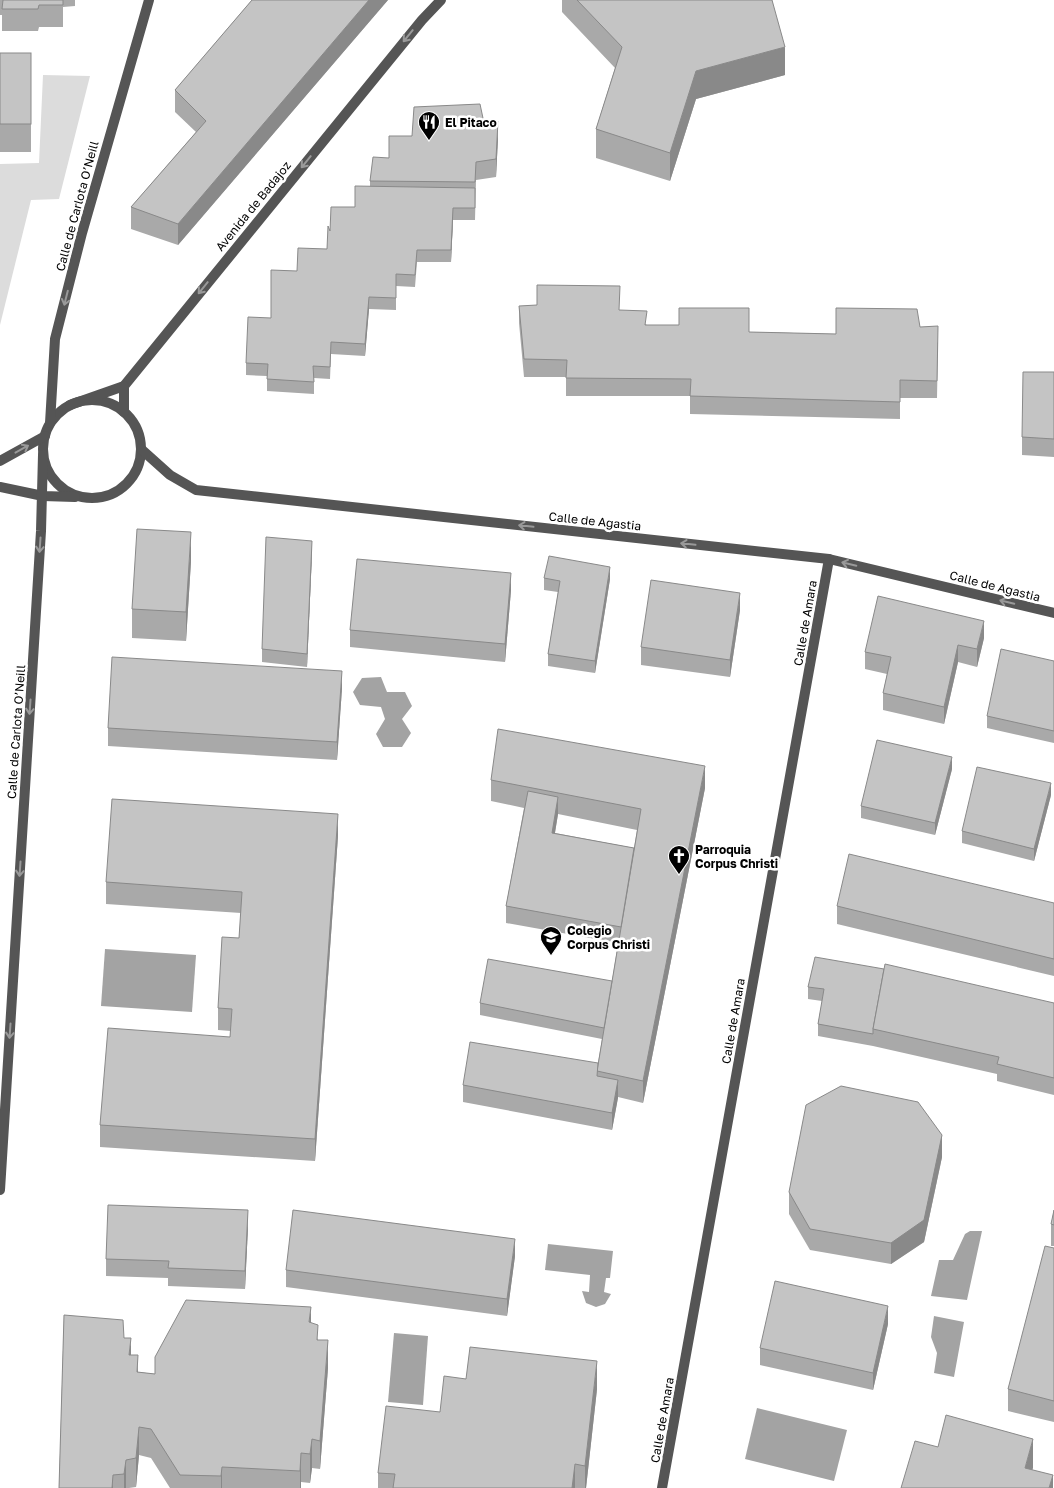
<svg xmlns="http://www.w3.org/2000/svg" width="1054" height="1488" font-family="'Golos Text',sans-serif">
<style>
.green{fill:#dcdcdc}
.water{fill:#a3a3a3}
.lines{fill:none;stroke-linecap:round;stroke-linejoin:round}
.minor{stroke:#555;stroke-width:10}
.wall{fill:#a9a9a9;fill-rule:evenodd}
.shaded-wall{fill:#898989}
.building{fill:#c4c4c4;stroke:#898989}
.oneway{stroke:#999}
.labels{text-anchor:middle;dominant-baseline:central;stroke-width:5;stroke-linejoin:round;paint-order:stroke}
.poi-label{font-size:12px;font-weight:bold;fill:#000;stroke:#fff;text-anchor:start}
.street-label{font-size:12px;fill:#000;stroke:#fff}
</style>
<rect width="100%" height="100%" fill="#fff"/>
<path class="green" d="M 43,75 L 90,76 L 59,199 L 31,200 L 0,325 L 0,164 L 39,163 Z"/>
<g class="water">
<path d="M 381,677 L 387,692 L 405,692 L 412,706 L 402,719 L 411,733 L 402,747 L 383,747 L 376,734 L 385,719 L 381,707 L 360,705 L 353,692 L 362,678 Z"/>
<path d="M 105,949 L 196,955 L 192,1012 L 101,1006 Z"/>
<path d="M 970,1231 L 982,1231 L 967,1300 L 931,1296 L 939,1260 L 953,1260 L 965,1234 Z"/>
<path d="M 548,1244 L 613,1251 L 610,1278 L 606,1278 L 604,1292 L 611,1294 L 605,1304 L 596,1307 L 586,1303 L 582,1291 L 589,1292 L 590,1275 L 545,1270 Z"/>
<path d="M 934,1316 L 964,1322 L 954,1377 L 934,1373 L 937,1353 L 931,1337 Z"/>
<path d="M 394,1333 L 428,1336 L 423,1405 L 388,1402 Z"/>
<path d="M 757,1408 L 847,1430 L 834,1481 L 745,1459 Z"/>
</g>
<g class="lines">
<g class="minor">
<circle cx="92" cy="449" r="49"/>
<path d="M 70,405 L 124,386 L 422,20 L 441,0"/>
<path d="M 124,412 L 124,386"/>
<path d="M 50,423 L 55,339 L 82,233 L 149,0"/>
<path d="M 141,449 L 170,475 L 196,490 L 829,559 L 1054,613"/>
<path d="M 0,461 L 45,436"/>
<path d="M 0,487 L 43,496 L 75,497"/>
<path d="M 0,1190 L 41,531 L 43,455"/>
<path d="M 662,1488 L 829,559"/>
</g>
</g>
<g class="wall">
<path d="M 0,0 L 75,0 L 75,6 L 63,7 L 63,27 L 39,27 L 38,31 L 2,31 L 2,15 L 0,15 Z"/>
<path d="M 252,0 L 388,0 L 178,245 L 131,229 L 131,207 L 196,132 L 175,112 L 175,90 Z"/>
<path d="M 562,0 L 772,0 L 785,75 L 696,99 L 670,181 L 596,158 L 596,129 L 615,68 L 562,12 Z"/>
<rect x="0" y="53" width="31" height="99"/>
<path d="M 484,123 L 498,138 L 496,177 L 476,180 L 475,220 L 453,220 L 451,262 L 417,262 L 415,287 L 396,286 L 396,310 L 369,309 L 365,356 L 331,354 L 330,379 L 314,378 L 314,394 L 267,391 L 267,376 L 246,375 L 246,363 L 297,271 L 327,249 L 330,231 L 355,207 L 370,186 L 370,181 L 389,158 L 412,136 Z"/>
<path d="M 519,306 L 620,310 L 647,325 L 749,332 L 836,334 L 836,308 L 920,327 L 938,343 L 937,398 L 900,398 L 900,419 L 690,414 L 690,396 L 566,396 L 566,377 L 524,377 L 519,323 Z"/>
<path d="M 1054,372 L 1054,457 L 1022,455 L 1022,437 Z"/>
<path d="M 312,553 L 307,667 L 262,662 L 262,649 Z"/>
<path d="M 191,561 L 186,641 L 132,638 L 132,609 Z"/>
<path d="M 544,578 L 610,579 L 595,673 L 548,666 L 548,654 L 558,592 L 544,590 Z"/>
<path d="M 511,590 L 505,662 L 350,647 L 350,630 Z"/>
<path d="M 740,610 L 730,677 L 641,665 L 641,647 Z"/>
<path d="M 984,638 L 977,667 L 958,662 L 944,724 L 883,710 L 883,693 L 887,674 L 865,669 L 865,652 Z"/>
<path d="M 1054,661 L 1054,743 L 987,728 L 987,716 Z"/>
<path d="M 342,688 L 337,760 L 108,746 L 108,728 Z"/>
<path d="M 952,769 L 935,835 L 861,818 L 861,806 Z"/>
<path d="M 491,780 L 705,788 L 643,1103 L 618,1097 L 612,1130 L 463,1102 L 463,1085 L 598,1063 L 602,1039 L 480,1015 L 480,1003 L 612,981 L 618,943 L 506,923 L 506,906 L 524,808 L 491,801 ZM 558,814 L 637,830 L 634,848 L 555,833 Z"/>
<path d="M 1051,795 L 1034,861 L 962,843 L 962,831 Z"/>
<path d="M 338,836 L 315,1161 L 100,1147 L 100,1125 L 230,1037 L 231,1031 L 218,1030 L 218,1008 L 239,938 L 241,913 L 106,904 L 106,882 Z"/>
<path d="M 1054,903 L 1054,976 L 837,924 L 837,906 Z"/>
<path d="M 808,987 L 1054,1003 L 1054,1095 L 997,1081 L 997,1074 L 873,1046 L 818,1036 L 818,1024 L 822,1001 L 808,999 Z"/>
<path d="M 942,1157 L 924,1242 L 891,1264 L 810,1250 L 789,1214 L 789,1192 Z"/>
<path d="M 1054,1210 L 1054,1246 L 1051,1246 L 1051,1224 Z"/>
<path d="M 248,1227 L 245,1289 L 168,1286 L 168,1278 L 106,1276 L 106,1259 Z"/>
<path d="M 1054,1248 L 1054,1422 L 1008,1411 L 1008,1389 Z"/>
<path d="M 515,1256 L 507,1316 L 286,1287 L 286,1270 Z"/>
<path d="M 64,1315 L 124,1338 L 138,1372 L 155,1374 L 311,1322 L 318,1340 L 328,1368 L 320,1469 L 312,1468 L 310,1483 L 301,1482 L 301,1488 L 170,1488 L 151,1458 L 139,1455 L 136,1487 L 129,1488 L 59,1488 Z"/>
<path d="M 888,1324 L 873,1390 L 760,1365 L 760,1348 Z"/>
<path d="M 466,1379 L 597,1389 L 586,1488 L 378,1488 L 378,1473 L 440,1412 Z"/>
</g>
<g class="shaded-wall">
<path d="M 369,0 L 388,0 L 178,245 L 178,224 Z"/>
<path d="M 785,47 L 785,75 L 696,99 L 670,181 L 670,153 L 696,71 Z"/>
<path d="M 498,121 L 498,138 L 496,177 L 496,159 Z"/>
<path d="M 453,208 L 453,220 L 451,262 L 451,250 Z"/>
<path d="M 369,297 L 369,309 L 365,356 L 365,344 Z"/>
<path d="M 191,532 L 191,561 L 186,641 L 186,612 Z"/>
<path d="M 312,541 L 312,553 L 307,667 L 307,654 Z"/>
<path d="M 610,567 L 610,579 L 595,673 L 595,661 Z"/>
<path d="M 511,573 L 511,590 L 505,662 L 505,644 Z"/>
<path d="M 740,593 L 740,610 L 730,677 L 730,660 Z"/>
<path d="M 984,621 L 984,638 L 977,667 L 977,649 Z"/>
<path d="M 958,645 L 958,662 L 944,724 L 944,707 Z"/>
<path d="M 342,671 L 342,688 L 337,760 L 337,742 Z"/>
<path d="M 952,757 L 952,769 L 935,835 L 935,823 Z"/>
<path d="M 705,766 L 705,788 L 643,1103 L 643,1081 Z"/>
<path d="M 1051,783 L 1051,795 L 1034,861 L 1034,849 Z"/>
<path d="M 558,797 L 558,814 L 552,850 L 552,833 Z"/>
<path d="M 338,814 L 338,836 L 315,1161 L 315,1139 Z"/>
<path d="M 618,1080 L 618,1098 L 612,1130 L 612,1113 Z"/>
<path d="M 942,1135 L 942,1157 L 924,1242 L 891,1264 L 891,1243 Z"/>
<path d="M 248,1210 L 248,1227 L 245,1289 L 245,1271 Z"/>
<path d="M 515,1239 L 515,1256 L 507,1316 L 507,1299 Z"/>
<path d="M 888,1306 L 888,1324 L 873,1390 L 873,1373 Z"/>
<path d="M 311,1307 L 311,1335 L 309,1322 Z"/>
<path d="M 131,1338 L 131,1367 L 129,1355 Z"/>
<path d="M 328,1340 L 328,1368 L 320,1469 L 320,1441 Z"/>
<path d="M 138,1355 L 138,1384 L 137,1372 Z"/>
<path d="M 597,1361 L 597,1389 L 586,1488 L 585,1488 L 585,1466 Z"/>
<path d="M 139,1427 L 139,1455 L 136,1487 L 136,1458 Z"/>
<path d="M 312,1439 L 312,1468 L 310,1483 L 310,1454 Z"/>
<path d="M 1033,1439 L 1033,1468 L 1027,1488 L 1025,1468 Z"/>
<path d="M 301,1453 L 301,1488 L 300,1488 L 300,1471 Z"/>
<path d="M 126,1460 L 126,1488 L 124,1488 L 124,1474 Z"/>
<path d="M 575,1464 L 575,1488 L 572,1488 Z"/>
<path d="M 222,1467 L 222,1488 L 221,1488 L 221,1476 Z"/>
<path d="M 113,1475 L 113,1488 L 112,1488 Z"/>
<path d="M 1053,1475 L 1053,1488 L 1049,1488 Z"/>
</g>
<g class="building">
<path d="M 3,0 L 63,0 L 63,5 L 39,5 L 38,9 L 2,9 Z"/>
<path d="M 252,0 L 369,0 L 178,224 L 131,207 L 206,121 L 175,90 Z"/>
<path d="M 577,0 L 772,0 L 785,47 L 696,71 L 670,153 L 596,129 L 622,47 Z"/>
<rect x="0" y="53" width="31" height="71"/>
<path d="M 480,104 L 484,123 L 498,121 L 496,159 L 476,162 L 475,182 L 370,181 L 373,157 L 389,158 L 389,136 L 412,136 L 414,107 Z"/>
<path d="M 355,186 L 475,188 L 475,208 L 453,208 L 451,250 L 417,250 L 415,275 L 396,274 L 396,298 L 369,297 L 365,344 L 331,342 L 330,367 L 313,366 L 314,382 L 267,379 L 268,364 L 246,363 L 248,317 L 271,318 L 271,270 L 297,271 L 298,248 L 327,249 L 328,226 L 330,231 L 331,207 L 355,207 Z"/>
<path d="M 537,285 L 620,286 L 619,310 L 647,311 L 645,325 L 679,325 L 679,308 L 749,308 L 749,332 L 836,334 L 836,308 L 917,309 L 920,327 L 938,326 L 937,381 L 900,380 L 900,402 L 690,396 L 691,379 L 566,378 L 567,360 L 524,359 L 519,306 L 537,305 Z"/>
<path d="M 1023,372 L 1054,372 L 1054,439 L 1022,437 Z"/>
<path d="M 137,529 L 191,532 L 186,612 L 132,609 Z"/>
<path d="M 266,537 L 312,541 L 307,654 L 262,649 Z"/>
<path d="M 549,556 L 610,567 L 595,661 L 548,654 L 560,581 L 544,578 Z"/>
<path d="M 357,559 L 511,573 L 505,644 L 350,630 Z"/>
<path d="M 651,580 L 740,593 L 730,660 L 641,647 Z"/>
<path d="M 878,596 L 984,621 L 977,649 L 958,645 L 944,707 L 883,693 L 891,657 L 865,652 Z"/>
<path d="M 1001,649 L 1054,661 L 1054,731 L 987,716 Z"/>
<path d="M 112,657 L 342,671 L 337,742 L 108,728 Z"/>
<path d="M 498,729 L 705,766 L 643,1081 L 597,1071 L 641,809 L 491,780 Z"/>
<path d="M 877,740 L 952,757 L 935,823 L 861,806 Z"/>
<path d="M 977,767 L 1051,783 L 1034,849 L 962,831 Z"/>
<path d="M 528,791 L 558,797 L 552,833 L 634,848 L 621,927 L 506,906 Z"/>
<path d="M 112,799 L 338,814 L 315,1139 L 100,1125 L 108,1028 L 230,1037 L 232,1009 L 218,1008 L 222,937 L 239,938 L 242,892 L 106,882 Z"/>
<path d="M 849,854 L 1054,903 L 1054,959 L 837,906 Z"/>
<path d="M 815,957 L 884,969 L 873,1029 L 873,1034 L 818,1024 L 824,989 L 808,987 Z"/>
<path d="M 488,959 L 612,981 L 604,1028 L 480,1003 Z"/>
<path d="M 885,964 L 1054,1003 L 1054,1078 L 997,1064 L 999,1057 L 873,1029 Z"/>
<path d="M 470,1042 L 598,1063 L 597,1076 L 618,1080 L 612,1113 L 463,1085 Z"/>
<path d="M 841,1086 L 918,1102 L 942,1135 L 924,1220 L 891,1243 L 810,1229 L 789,1192 L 806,1105 Z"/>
<path d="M 108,1205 L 248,1210 L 245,1271 L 168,1268 L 169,1261 L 106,1259 Z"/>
<path d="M 293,1210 L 515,1239 L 507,1299 L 286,1270 Z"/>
<path d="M 1054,1210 L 1054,1225 L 1051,1224 Z"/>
<path d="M 1045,1246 L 1054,1248 L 1054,1401 L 1008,1389 Z"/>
<path d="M 775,1281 L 888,1306 L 873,1373 L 760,1348 Z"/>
<path d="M 186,1300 L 311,1307 L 309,1322 L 318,1325 L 317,1340 L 328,1340 L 320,1441 L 312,1439 L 310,1454 L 301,1453 L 300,1471 L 222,1467 L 221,1476 L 180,1475 L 151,1429 L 139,1427 L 136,1458 L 126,1460 L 124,1474 L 113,1475 L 112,1488 L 59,1488 L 64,1315 L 123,1320 L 124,1338 L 131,1338 L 129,1355 L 138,1355 L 137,1372 L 155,1374 L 155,1357 Z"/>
<path d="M 470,1347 L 597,1361 L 585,1466 L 575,1464 L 572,1488 L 393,1488 L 395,1474 L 378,1473 L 386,1406 L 440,1412 L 444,1376 L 466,1379 Z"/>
<path d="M 946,1415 L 1033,1439 L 1025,1468 L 1053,1475 L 1049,1488 L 901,1488 L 915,1441 L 938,1447 Z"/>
</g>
<defs><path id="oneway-shaft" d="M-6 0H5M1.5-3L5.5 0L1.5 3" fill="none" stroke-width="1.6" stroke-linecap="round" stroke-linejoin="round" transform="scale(1.25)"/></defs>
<g class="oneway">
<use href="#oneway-shaft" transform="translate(408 36) rotate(129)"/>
<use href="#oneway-shaft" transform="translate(306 162) rotate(129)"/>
<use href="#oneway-shaft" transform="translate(203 288) rotate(129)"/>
<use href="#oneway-shaft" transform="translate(66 298) rotate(104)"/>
<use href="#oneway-shaft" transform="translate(22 449) rotate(-29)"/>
<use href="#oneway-shaft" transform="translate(526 526) rotate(-174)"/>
<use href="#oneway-shaft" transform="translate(688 544) rotate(-174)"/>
<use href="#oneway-shaft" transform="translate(40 545) rotate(94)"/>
<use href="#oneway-shaft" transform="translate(849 564) rotate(-167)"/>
<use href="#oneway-shaft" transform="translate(1007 602) rotate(-166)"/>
<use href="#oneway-shaft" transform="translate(30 707) rotate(94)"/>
<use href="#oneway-shaft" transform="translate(20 869) rotate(94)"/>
<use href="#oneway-shaft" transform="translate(10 1031) rotate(94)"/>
</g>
<defs>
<g id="restaurant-pin" transform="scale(1.125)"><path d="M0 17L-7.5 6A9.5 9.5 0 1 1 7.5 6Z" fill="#000" stroke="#fff"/><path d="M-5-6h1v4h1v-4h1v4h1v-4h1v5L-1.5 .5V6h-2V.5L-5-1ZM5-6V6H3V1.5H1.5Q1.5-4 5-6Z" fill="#fff"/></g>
<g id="church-pin" transform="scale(1.125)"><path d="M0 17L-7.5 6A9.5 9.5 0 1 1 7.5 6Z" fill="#000" stroke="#fff"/><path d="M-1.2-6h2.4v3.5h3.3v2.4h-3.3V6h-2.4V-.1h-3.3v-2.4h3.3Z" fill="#fff"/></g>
<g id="school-pin" transform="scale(1.125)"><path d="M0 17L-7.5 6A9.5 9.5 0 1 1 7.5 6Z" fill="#000" stroke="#fff"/><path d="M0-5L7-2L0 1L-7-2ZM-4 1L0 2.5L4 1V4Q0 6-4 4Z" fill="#fff"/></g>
</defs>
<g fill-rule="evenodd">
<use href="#restaurant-pin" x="429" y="122"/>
<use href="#church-pin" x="679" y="856"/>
<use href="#school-pin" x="551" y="937"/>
</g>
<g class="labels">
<g class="poi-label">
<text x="445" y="122">El Pitaco</text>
<text x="695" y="849">Parroquia<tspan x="695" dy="14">Corpus Christi</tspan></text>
<text x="567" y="930">Colegio<tspan x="567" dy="14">Corpus Christi</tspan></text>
</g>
<g class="street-label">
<text transform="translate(77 206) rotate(-75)">Calle de Carlota O’Neill</text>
<text transform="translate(253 206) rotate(-51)">Avenida de Badajoz</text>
<text transform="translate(595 521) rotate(6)">Calle de Agastia</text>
<text transform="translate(995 586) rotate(14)">Calle de Agastia</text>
<text transform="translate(805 623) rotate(-80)">Calle de Amara</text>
<text transform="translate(16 732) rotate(-86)">Calle de Carlota O’Neill</text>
<text transform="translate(733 1021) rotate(-80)">Calle de Amara</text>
<text transform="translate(662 1420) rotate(-80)">Calle de Amara</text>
</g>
</g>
</svg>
